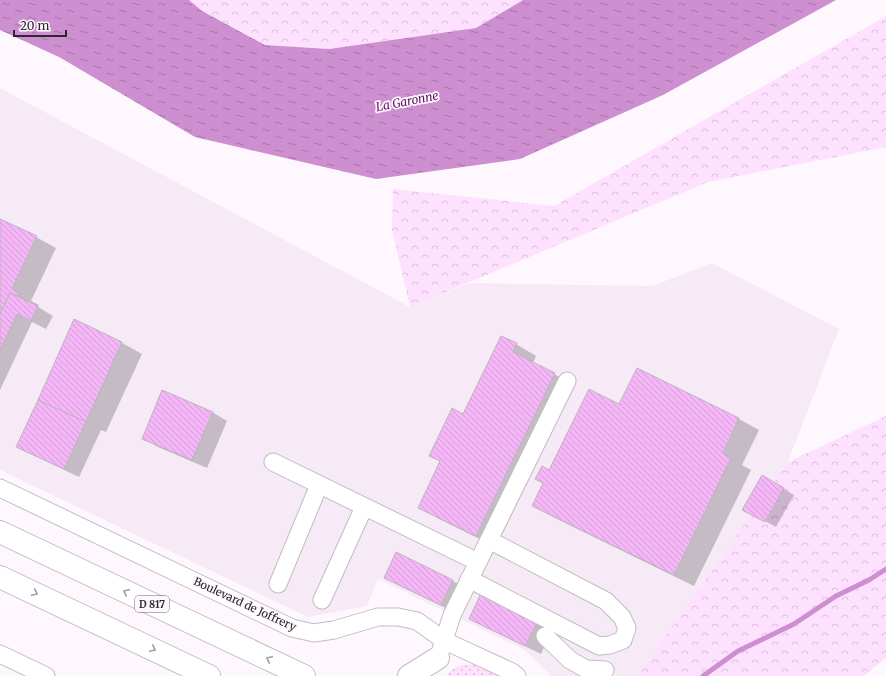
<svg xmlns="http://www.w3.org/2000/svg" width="886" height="676" font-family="Merriweather,serif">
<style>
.built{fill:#f5eaf5}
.grass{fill:url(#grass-dots)}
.forest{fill:url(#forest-crowns)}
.water{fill:url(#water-ripples)}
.shadow{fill:#0003}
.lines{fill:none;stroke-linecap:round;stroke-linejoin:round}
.stream{stroke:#cd8fcf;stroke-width:5}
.building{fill:url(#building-back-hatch);stroke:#bbb6bb}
.minor-casing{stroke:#c2bcc2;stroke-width:19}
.major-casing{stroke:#c2bcc2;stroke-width:24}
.minor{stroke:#fff;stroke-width:17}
.major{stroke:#fff;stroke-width:22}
.oneway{stroke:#a09fa0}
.labels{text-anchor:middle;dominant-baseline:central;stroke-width:3.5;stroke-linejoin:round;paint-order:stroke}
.shield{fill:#fef8fe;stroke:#6a676a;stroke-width:1}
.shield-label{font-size:10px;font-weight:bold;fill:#2b292b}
.street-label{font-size:11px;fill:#2b292b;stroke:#fef8fe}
.water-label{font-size:12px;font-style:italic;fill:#5d1362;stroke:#fef8fe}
</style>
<defs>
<pattern id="grass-dots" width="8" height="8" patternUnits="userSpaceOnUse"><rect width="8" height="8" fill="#fee1fe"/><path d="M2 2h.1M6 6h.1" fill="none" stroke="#dac1da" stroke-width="1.8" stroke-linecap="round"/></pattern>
<pattern id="forest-crowns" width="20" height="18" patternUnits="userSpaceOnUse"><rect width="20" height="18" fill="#fee1fe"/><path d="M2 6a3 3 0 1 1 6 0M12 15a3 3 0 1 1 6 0" fill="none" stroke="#dac1da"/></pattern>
<pattern id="water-ripples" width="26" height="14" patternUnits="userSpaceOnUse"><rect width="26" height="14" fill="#cd8fcf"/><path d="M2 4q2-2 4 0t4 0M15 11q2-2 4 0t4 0" fill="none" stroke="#a775a8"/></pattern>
<pattern id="building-back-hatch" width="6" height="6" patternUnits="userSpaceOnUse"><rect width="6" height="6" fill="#f5b6f8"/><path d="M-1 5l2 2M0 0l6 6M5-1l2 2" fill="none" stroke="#d29cd5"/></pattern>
</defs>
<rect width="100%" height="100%" fill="#fef8fe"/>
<path class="built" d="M 0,88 L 410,307 L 469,283 L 652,286 L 712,263 L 839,329 L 788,462 L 637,676 L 551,676 L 525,650 L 378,579 L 367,606 L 308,617 L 0,470 Z"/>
<path class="grass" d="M 474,664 L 489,669 L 500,676 L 447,676 C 451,666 464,665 474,664 Z"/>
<g class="forest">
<path d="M 189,0 L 523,0 L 476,28 L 329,49 L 265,45 L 202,11 Z"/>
<path d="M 886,16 L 886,147 L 708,182 L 410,307 L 392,230 L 393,189 L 554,206 Z"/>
<path d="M 886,416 L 886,658 L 864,676 L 637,676 L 788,462 Z"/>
</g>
<path class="water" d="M 0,0 L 189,0 L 202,11 L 265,45 L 329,49 L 476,28 L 523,0 L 836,0 L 663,95 L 520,159 L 376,179 L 195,137 L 59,57 L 0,30 Z"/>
<g class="shadow">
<path d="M 0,220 L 36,237 L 56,248 L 31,301 L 39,305 L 38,307 L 53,316 L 46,329 L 32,322 L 0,390 Z"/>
<path d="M 75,321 L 122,343 L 142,354 L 106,432 L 101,430 L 79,477 L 33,455 L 18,447 Z"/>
<path d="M 516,344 L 536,356 L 533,363 L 575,385 L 496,547 L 439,519 L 419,507 L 441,462 L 430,455 L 464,415 Z"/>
<path d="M 638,369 L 739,419 L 759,430 L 742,465 L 751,470 L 694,586 L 553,517 L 533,505 L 550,471 L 620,406 Z"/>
<path d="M 212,412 L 227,421 L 207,468 L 158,447 L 143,438 Z"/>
<path d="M 762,477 L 794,495 L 776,527 L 744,509 Z"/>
<path d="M 385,577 L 453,581 L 468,589 L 456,613 L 400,586 Z"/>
<path d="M 470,618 L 537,622 L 552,630 L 541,654 L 485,627 Z"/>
</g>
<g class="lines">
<path class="stream" d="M 703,676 L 738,651 L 794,624 L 836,596 L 869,580 L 886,569"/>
</g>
<g class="building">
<path d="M 0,219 L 37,236 L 12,289 L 20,293 L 18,296 L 10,293 L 0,314 Z"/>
<path d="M 10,293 L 38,306 L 31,321 L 17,314 L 0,350 L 0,314 Z"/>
<path d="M 74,319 L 122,342 L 86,422 L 38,400 Z"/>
<path d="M 501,336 L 517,343 L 513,352 L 555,373 L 476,536 L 418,508 L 440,461 L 429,456 L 452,408 L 463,414 Z"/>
<path d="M 637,368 L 739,418 L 723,453 L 731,458 L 674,575 L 532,506 L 543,483 L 535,479 L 542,466 L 549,470 L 589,389 L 619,404 Z"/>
<path d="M 162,390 L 213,412 L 192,460 L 142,439 Z"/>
<path d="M 38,400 L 86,422 L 64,469 L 16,447 Z"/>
<path d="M 762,475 L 784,488 L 765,522 L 742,510 Z"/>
<path d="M 396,552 L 453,580 L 441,605 L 384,578 Z"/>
<path d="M 481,593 L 538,621 L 525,646 L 469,619 Z"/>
</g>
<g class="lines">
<g class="minor-casing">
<g id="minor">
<path d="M 273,462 L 478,562"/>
<path d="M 0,488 L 292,628 L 314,633 L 334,630 L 378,617 L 398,617 L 417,621 L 445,641 L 512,672 L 517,676"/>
<path d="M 469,579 L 599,646 L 610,645 L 623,640 L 627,628 L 622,617 L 606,601 L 489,540"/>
<path d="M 278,584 L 319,485"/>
<path d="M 322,600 L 364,507"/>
<path d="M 545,636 L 570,660 L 586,669 L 605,670"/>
<path d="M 441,650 L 452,615 L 567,381"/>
<path d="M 0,654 L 46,676"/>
</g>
</g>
<g class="major-casing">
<g id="major">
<path d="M 0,532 L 304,676"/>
<path d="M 0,577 L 209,676"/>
<path d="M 409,676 L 438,658"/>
</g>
</g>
<use href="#minor" class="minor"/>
<use href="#major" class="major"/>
</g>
<defs><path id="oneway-chevron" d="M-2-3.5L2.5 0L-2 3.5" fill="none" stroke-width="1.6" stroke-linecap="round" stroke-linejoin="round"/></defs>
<g class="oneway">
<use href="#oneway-chevron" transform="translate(126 592) rotate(-155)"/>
<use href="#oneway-chevron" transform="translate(35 593) rotate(25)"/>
<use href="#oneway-chevron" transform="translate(153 649) rotate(25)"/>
<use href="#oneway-chevron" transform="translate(269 659) rotate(-155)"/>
</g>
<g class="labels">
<rect class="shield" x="135" y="596" width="34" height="16" rx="3"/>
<g class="shield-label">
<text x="152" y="604">D 817</text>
</g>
<g class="street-label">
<text transform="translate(245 604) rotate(25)">Boulevard de Joffrery</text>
</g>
<g class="water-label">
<text transform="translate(407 101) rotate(-11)">La Garonne</text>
</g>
</g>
<path d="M14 30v6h52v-6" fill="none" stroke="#2b292b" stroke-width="2"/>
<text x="20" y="30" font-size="12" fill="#2b292b" stroke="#fef8fe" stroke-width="3" paint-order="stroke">20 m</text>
</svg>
